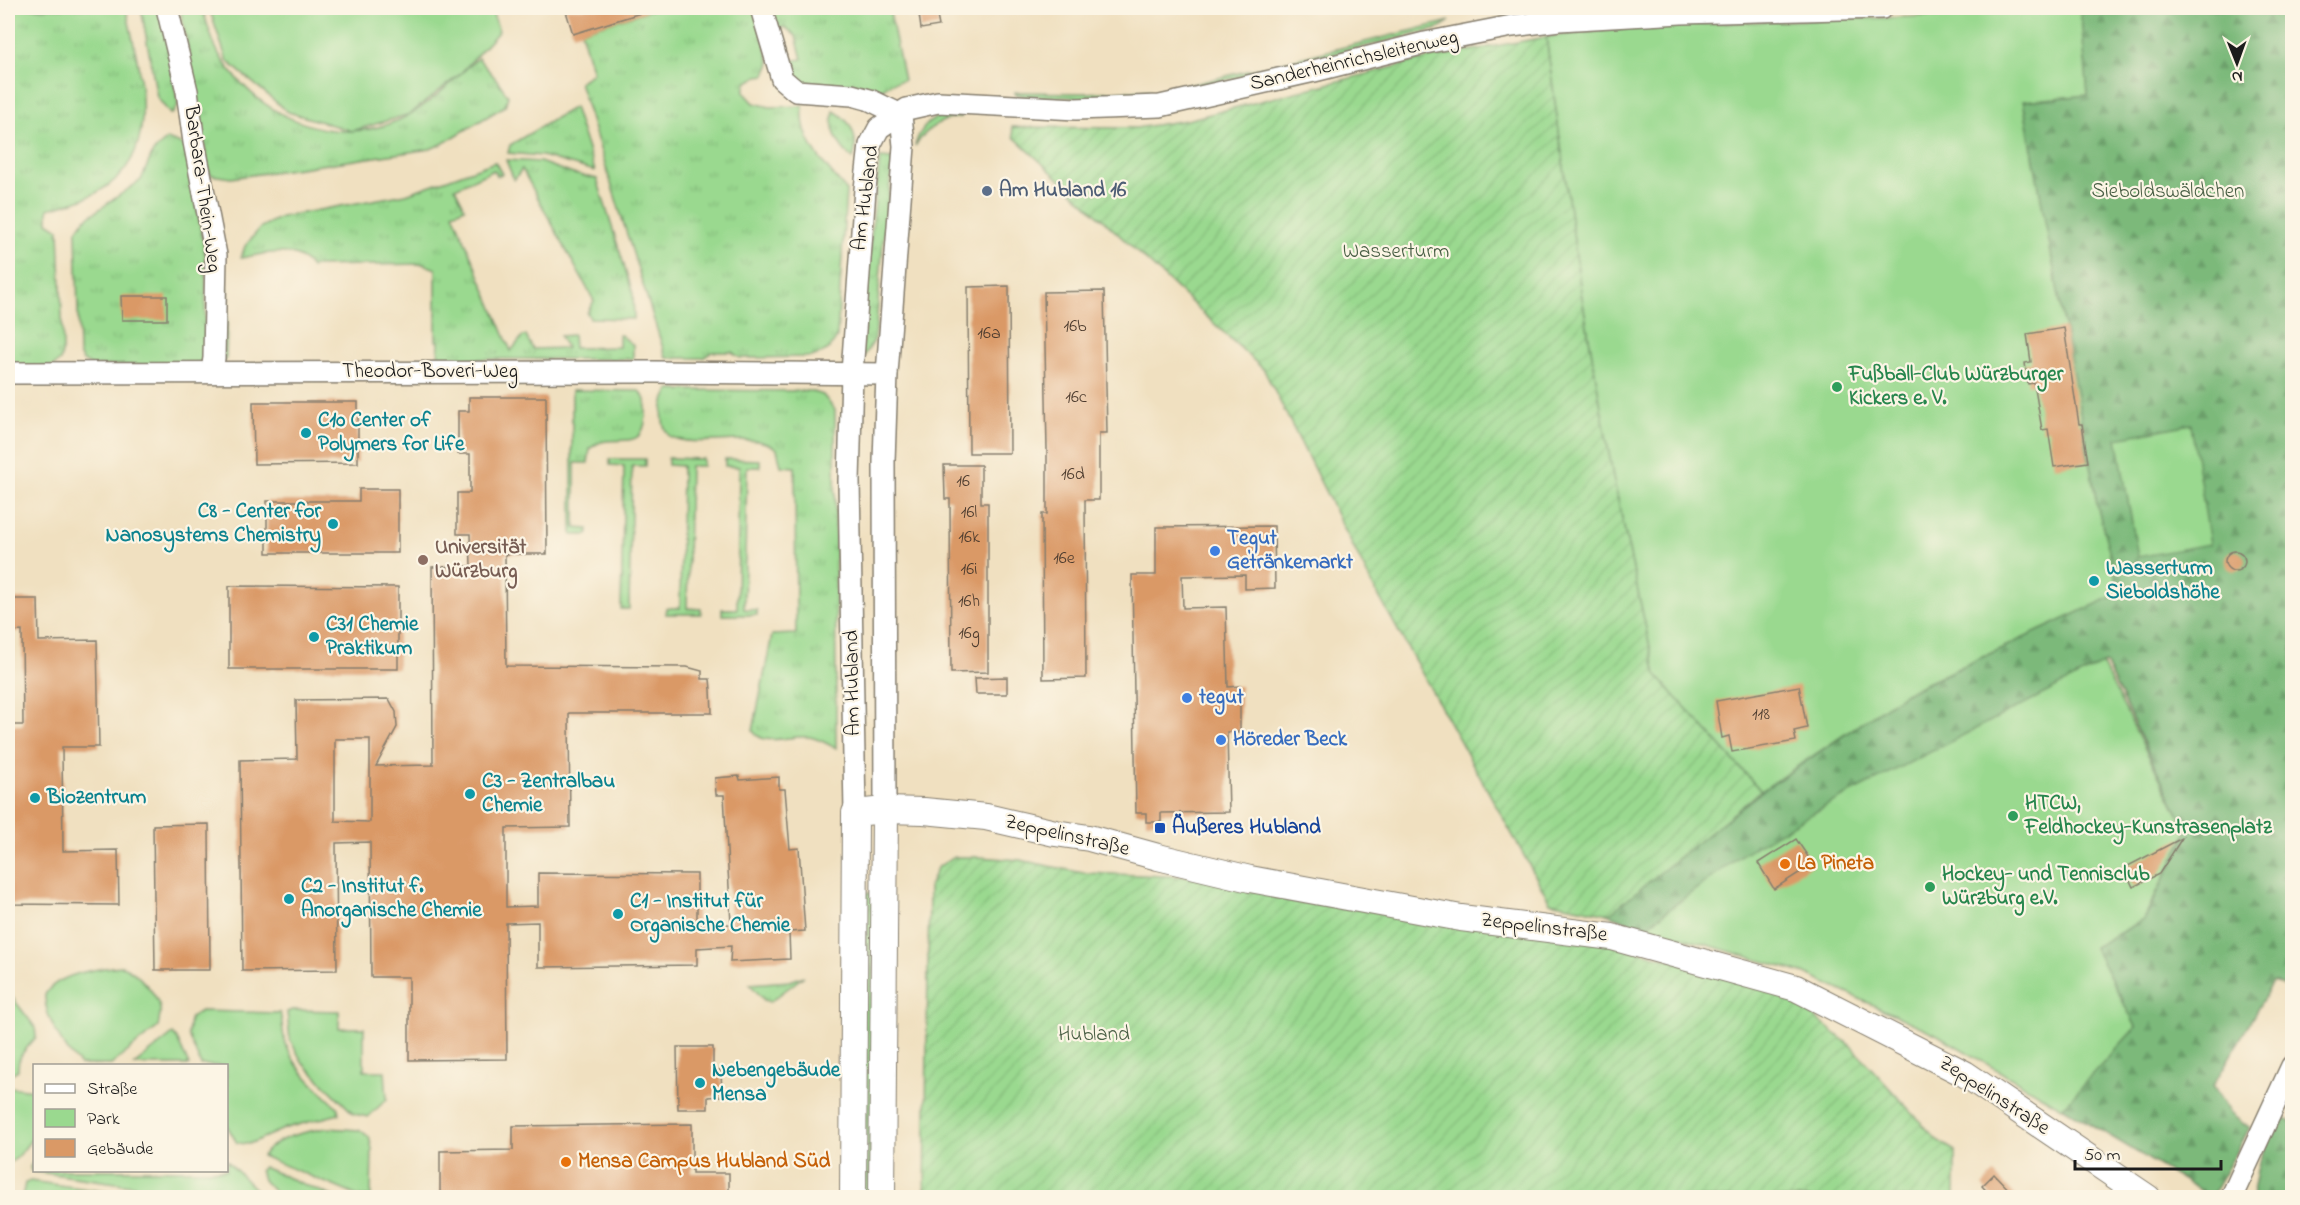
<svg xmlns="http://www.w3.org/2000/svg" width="2300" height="1205" font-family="'Indie Flower',sans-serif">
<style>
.grass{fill:url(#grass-tufts);stroke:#5b7a56;stroke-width:1.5}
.forest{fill:url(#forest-firs);stroke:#4c6a4b;stroke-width:1.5}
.park{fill:#9ad98f;stroke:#5b7a56;stroke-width:1.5}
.garden{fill:url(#garden-furrows);stroke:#5b7a56;stroke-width:1.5}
.building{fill:#da9966;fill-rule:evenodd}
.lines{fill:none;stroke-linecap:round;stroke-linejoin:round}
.minor-casing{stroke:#867e6e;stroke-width:24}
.tertiary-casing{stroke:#867e6e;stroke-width:28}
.minor{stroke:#fff;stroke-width:21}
.tertiary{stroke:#fff;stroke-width:26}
.service-dot{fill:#5c6f8a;stroke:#fcf5e5;stroke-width:2}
.leisure-dot{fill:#2e9e5b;stroke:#fcf5e5;stroke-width:2}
.culture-dot{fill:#0f9aa8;stroke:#fcf5e5;stroke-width:2}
.shop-dot{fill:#3f7fe0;stroke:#fcf5e5;stroke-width:2}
.education-dot{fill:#8d6e63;stroke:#fcf5e5;stroke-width:2}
.transit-dot{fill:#1a4fb4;stroke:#fcf5e5;stroke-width:2}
.food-dot{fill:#e8710a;stroke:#fcf5e5;stroke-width:2}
.labels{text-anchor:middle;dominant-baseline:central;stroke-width:4.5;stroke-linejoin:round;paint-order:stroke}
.number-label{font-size:18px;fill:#4c3b2e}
.street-label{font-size:21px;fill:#1c1c1c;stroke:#fcf5e5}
.service-label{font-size:21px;font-weight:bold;fill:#4e5e75;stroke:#fcf5e5;text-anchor:start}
.park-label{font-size:21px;fill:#485e44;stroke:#fcf5e5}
.leisure-label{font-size:21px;font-weight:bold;fill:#27864d;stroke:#fcf5e5;text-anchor:start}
.culture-label{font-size:21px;font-weight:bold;fill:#0d838f;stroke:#fcf5e5;text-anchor:start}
.shop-label{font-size:21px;font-weight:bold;fill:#366cbe;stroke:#fcf5e5;text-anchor:start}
.education-label{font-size:21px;font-weight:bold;fill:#785e54;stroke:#fcf5e5;text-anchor:start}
.transit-label{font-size:21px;font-weight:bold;fill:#164399;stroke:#fcf5e5;text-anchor:start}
.food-label{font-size:21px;font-weight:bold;fill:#c56008;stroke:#fcf5e5;text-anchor:start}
</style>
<defs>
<pattern id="grass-tufts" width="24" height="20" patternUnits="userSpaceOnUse" patternTransform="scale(1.5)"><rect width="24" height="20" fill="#9ad98f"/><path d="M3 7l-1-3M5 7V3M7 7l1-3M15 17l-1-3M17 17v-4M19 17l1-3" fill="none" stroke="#84ba7b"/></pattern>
<pattern id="forest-firs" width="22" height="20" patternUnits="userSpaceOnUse" patternTransform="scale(1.5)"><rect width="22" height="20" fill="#7bb97a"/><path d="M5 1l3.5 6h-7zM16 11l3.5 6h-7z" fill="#6a9e69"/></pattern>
<pattern id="garden-furrows" width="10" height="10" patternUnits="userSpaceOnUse" patternTransform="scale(1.5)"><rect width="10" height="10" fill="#9ad98f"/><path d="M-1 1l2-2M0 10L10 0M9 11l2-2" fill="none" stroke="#84ba7b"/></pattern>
</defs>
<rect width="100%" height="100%" fill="#fcf5e5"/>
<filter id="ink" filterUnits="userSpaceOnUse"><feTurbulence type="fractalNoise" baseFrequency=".0167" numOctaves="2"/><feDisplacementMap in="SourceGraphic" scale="12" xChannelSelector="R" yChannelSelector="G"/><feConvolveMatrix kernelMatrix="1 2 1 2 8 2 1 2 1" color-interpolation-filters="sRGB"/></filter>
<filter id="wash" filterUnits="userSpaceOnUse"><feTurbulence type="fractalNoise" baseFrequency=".008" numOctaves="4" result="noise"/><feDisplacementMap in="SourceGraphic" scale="24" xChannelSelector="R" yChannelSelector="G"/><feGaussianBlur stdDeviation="1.35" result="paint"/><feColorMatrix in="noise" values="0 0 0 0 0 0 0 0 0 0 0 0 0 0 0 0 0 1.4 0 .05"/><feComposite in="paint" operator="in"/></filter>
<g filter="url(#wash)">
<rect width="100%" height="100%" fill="#f0e0c0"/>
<g class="grass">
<path d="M 8,8 L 126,8 C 138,66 166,153 101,190 C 85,200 66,204 48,209 L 48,222 L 59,229 L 63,349 L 60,361 L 52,367 L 8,367 Z"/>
<path d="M 141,8 L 159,8 L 167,42 L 178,105 L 173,113 L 170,114 L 157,97 Z"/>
<path d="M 180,8 L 202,8 C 208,25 213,47 224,62 C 264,119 334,148 399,120 C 429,107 454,79 478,58 L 497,80 L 508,96 L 505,106 L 442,144 L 430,149 L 231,178 L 211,175 L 208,168 L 197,96 Z"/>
<path d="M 657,8 L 755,8 L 770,63 L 765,75 L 758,76 L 746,83 L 744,92 L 754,103 L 770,107 L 803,106 C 799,141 826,166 846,190 L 837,337 C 831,349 823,354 810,357 L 740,358 L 732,352 L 712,352 L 703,358 L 666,358 L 579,82 L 593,73 L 581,31 Z"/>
<path d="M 767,8 L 889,8 L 904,80 L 892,83 L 878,92 L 796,81 L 789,77 L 786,62 L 802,59 L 796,36 L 785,27 L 772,30 Z"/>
<path d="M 1524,8 L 1550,9 L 1503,15 L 1492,12 Z"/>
<path d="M 1450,21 L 1437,29 L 1172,93 L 1166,88 L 1194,84 Z"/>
<path d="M 1150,90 L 1144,96 L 1093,98 L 1025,96 L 1015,94 L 1015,92 L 1084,93 Z"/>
<path d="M 574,107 L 595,171 L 542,156 L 508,153 L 510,145 Z"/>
<path d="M 834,111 C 853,121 859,140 853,159 C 840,148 828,129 834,111 Z"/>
<path d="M 951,112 L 959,112 L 961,117 C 939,119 927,129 915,146 C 919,128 933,116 951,112 Z"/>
<path d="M 167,139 L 186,146 L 205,254 L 206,288 L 204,360 L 196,364 L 92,366 L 83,361 L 79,354 L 76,232 L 84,220 L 141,180 L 153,152 Z"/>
<path d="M 880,158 L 892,159 L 892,166 L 883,242 L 875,339 L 864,356 L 862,354 L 870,244 Z"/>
<path d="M 506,160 L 540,162 L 573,174 L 597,179 L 633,294 L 634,319 L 590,318 L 587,313 L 594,301 L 522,169 L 514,180 Z"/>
<path d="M 495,162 L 502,174 L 497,176 L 494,170 L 455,188 L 465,208 L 453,213 L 511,351 L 523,336 L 526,336 L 533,349 L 566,348 L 560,336 L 573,335 L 574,348 L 619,347 L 619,335 L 621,335 L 633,345 L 633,359 L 438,359 L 439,341 L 436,341 L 436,269 L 423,264 L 314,266 L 311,268 C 296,244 263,254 241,258 L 245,246 L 261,227 L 281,217 L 406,194 Z"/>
<path d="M 222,288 L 228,289 L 226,360 L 223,362 Z"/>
<path d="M 572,390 L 639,391 C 646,397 646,404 646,413 C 644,459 611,428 590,449 L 588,463 L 575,463 L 575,528 L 588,529 L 588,535 L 572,535 Z"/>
<path d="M 670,390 L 811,391 L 823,395 L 835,410 L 836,748 C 827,744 818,738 809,737 C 792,734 764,748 753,731 L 772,635 L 796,634 L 795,467 L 781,466 L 777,449 C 753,429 699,451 669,436 C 660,423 660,402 670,390 Z"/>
<path d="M 668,458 L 703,459 L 703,466 L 690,466 L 687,608 L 701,609 L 701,614 L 666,614 L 666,608 L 680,608 L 682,466 L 668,465 Z"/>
<path d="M 610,459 L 645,459 L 645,466 L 632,466 L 629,609 L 621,609 L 624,466 L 610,465 Z"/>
<path d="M 725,459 L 760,460 L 760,467 L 747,467 L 744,609 L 757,610 L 757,615 L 722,615 L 722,609 L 737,609 L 739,467 L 725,466 Z"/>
<path d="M 861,893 L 875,893 L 872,1197 L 860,1198 Z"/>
<path d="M 804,976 L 770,1002 L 764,1000 L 750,984 L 790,981 Z"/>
</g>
<g class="forest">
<path d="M 2080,8 L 2292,8 L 2292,989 L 2273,982 L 2213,1086 L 2230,1112 L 2250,1128 L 2211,1197 L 2062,1107 L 2136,1027 L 2094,947 L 2144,920 L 2187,832 L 2105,663 L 1830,804 L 1743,855 L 1644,928 L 1607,914 L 1761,792 L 1904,694 L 2119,593 L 2097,505 L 2023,101 L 2088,95 Z"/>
<path d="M 2278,1116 L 2292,1122 L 2292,1197 L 2252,1197 L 2258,1166 Z"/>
</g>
<g class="park">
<path d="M 209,8 L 491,8 L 499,31 L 459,75 L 410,114 L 352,131 L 288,112 L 227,61 Z"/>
<path d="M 2080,8 L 2088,95 L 2023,101 L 2097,505 L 2120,593 L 1907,692 L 1761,791 L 1656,675 L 1613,477 L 1581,292 L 1546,37 C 1656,23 1768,21 1879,18 C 1946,15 2013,12 2080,8 Z"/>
<path d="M 2191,424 L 2210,544 L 2138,557 L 2117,438 Z"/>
<path d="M 2102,664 L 2187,832 L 2143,920 L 2094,947 L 2136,1027 L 2062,1108 L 1936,1034 L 1803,973 L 1646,927 L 1744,853 L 1831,803 Z"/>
<path d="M 122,966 C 136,971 157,994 160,1008 C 161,1014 159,1021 158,1027 L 111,1065 L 80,1065 C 65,1050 44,1017 45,995 C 55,974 101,968 122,966 Z"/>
<path d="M 8,992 L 35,1027 L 36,1037 C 28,1048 17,1054 18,1070 L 9,1075 Z"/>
<path d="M 292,1010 L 339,1011 L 339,1028 L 364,1028 L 364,1071 L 385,1071 L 387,1099 L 368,1117 L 354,1114 L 303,1063 L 290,1040 L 287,1012 Z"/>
<path d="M 201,1011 L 280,1013 C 283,1022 282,1032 285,1041 C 294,1070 318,1088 338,1108 L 339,1114 L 286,1128 L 249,1144 L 237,1143 L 227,1126 L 226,1066 L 201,1065 L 188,1035 L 190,1018 Z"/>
<path d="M 173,1034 L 177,1039 L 189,1065 L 134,1065 Z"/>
<path d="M 8,1087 L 34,1090 L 34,1136 L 18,1157 L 8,1164 Z"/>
<path d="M 326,1128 L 360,1130 L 369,1137 L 372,1149 L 371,1197 L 360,1197 L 262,1156 C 275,1137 304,1132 326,1128 Z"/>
<path d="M 34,1161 L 34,1170 L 226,1170 L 227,1161 L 263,1197 L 216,1197 L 31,1171 L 30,1167 Z"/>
<path d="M 263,1167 L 265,1168 L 334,1197 L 279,1197 L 263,1180 L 260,1170 Z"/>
<path d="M 30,1181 L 144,1197 L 22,1197 L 25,1183 Z"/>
</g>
<g class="garden">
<path d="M 1546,37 L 1581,292 L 1613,477 L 1656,675 L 1761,791 L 1609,914 L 1550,902 L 1372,584 L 1264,370 L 1014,137 L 1012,127 L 1136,128 L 1187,120 L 1429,58 Z"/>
<path d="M 953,857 L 979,857 L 1020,860 L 1083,873 L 1250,879 L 1545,928 L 1810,994 L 1809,1013 L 1851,1046 L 1937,1140 L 1955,1151 L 1955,1198 L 925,1198 L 929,887 L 937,868 Z"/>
</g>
<g id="blocks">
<g class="building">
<path d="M 565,8 L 646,8 L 647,11 L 573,34 Z"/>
<path d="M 936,11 L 939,26 L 921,29 L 919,14 Z"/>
<path d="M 1009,286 L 1010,453 L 969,453 L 968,287 Z"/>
<path d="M 1104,291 L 1107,433 L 1099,433 L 1099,500 L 1085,500 L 1086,678 L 1043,679 L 1042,514 L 1047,514 L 1047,450 L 1044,292 Z"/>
<path d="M 121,296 L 167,296 L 167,320 L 122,320 Z"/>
<path d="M 2064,328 L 2079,424 L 2082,424 L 2088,462 L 2054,467 L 2048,429 L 2042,430 L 2034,383 L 2028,384 L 2025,363 L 2031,362 L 2027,334 Z"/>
<path d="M 469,397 L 546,397 L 547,554 L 505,554 L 506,666 L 687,667 L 702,671 L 702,679 L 710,679 L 711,690 L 712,713 L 569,713 L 570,827 L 506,828 L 506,907 L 538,906 L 538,873 L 697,874 L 697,925 L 731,924 L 724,795 L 716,795 L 715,778 L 739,776 L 740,780 L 779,777 L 779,789 L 785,789 L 790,849 L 799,848 L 805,931 L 789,932 L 790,959 L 730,962 L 731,946 L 697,948 L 697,965 L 538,967 L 538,922 L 506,923 L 507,1059 L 409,1060 L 409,977 L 371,977 L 370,842 L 336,843 L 337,970 L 242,971 L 240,760 L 297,759 L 296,700 L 389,699 L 396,712 L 397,727 L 376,766 L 433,765 L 432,567 L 471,566 L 470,534 L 457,534 L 457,493 L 470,493 L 470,454 L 458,454 L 458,411 L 469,411 ZM 335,739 L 370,739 L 370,822 L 335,821 Z"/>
<path d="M 253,402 L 358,402 L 358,463 L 254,464 Z"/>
<path d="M 944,465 L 981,465 L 981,503 L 988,503 L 988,672 L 951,673 L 950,499 L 945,499 Z"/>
<path d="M 359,489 L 398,489 L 398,553 L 267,553 L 267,501 L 359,501 Z"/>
<path d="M 1274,526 L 1275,588 L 1245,589 L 1245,575 L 1182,576 L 1183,608 L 1226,607 L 1228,687 L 1240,686 L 1240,732 L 1227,732 L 1229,812 L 1161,813 L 1161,822 L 1146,822 L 1146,813 L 1136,813 L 1132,575 L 1156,575 L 1156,527 Z"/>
<circle cx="2235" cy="561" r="10"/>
<path d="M 229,586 L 398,587 L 398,669 L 229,669 Z"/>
<path d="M 8,599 L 38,599 L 39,641 L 97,640 L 99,747 L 62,747 L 63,851 L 118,850 L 119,905 L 8,904 L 8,725 L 23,725 L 22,631 L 8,632 Z"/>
<path d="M 1007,677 L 1007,694 L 976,694 L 975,678 Z"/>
<path d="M 1799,686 L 1807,728 L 1794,731 L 1796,741 L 1732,752 L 1729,736 L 1722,738 L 1716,701 Z"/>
<path d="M 209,824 L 210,970 L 155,970 L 153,825 Z"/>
<path d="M 2182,838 L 2159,874 L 2133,887 L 2124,868 Z"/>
<path d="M 1796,839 L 1813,864 L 1774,889 L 1758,863 Z"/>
<path d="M 677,1047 L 713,1047 L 713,1070 L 721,1070 L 722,1096 L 708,1097 L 708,1109 L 678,1109 Z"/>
<path d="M 692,1124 L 692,1173 L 729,1173 L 729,1197 L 440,1197 L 440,1151 L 513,1150 L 513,1126 Z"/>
<path d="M 1994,1174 L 2016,1197 L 1992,1197 L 1982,1186 Z"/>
</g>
</g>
</g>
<g filter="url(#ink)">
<use href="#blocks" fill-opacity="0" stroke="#867e6e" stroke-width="1.5"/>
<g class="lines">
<g class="minor-casing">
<g id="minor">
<path d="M 167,8 L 187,91 L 194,142 L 216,255 L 214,358 L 212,372"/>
<path d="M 761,8 L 782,79 L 796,91 L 852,95 L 870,100 L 901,115"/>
<path d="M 8,373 L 654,372 L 887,374"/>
<path d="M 885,810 L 884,461 L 887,374 L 904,146 L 901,115"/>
<path d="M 855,813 L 849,481 L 852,373 L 865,189 L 870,145 L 879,128 L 907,109 L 938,102 L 1076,109 L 1160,106 L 1314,71 L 1425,43 L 1512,26 L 1559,20 L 1681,13 L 1882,8"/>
<path d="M 2231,1198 L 2292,1066"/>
</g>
</g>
<g class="tertiary-casing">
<g id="tertiary">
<path d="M 853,1198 L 855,813 L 885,810 L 924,811 L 986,817 L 1055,833 L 1089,838 L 1158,857 L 1250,879 L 1461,918 L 1612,937 L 1796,988 L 1965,1074 L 2148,1198"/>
<path d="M 882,1198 L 885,810"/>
</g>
</g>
<use href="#minor" class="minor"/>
<use href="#tertiary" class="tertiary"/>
</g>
</g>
<circle class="service-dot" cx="987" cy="191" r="6"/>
<g class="leisure-dot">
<circle cx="1837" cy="387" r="6"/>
<circle cx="2013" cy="816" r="6"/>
<circle cx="1930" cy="887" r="6"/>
</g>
<g class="culture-dot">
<circle cx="306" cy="433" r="6"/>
<circle cx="333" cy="524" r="6"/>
<circle cx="2094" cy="581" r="6"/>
<circle cx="314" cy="637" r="6"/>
<circle cx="470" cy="794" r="6"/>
<circle cx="35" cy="798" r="6"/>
<circle cx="289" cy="899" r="6"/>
<circle cx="618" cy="914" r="6"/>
<circle cx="700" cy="1083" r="6"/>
</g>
<g class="shop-dot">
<circle cx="1215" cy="551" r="6"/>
<circle cx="1187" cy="698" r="6"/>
<circle cx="1221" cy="740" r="6"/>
</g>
<circle class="education-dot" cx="423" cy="560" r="6"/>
<rect class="transit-dot" x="1154" y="822" width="12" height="12" rx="3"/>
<g class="food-dot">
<circle cx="1785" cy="864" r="6"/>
<circle cx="566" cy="1162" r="6"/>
</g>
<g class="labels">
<g class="number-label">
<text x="1075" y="327">16b</text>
<text x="989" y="334">16a</text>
<text x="1076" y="398">16c</text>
<text x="1073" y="475">16d</text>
<text x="963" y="482">16</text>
<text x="969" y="513">16l</text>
<text x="969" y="538">16k</text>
<text x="1064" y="559">16e</text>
<text x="969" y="570">16i</text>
<text x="969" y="602">16h</text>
<text x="969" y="634">16g</text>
<text x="1761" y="715">118</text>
</g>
<g class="street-label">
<text transform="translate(1354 61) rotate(-13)">Sanderheinrichsleitenweg</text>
<text transform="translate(202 189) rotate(82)">Barbara-Thein-Weg</text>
<text transform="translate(866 198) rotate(-83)">Am Hubland</text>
<text x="430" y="372">Theodor-Boveri-Weg</text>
<text transform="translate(853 683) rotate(-91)">Am Hubland</text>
<text transform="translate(1067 836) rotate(13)">Zeppelinstraße</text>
<text transform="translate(1544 928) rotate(7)">Zeppelinstraße</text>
<text transform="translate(1994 1096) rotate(33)">Zeppelinstraße</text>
</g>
<g class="service-label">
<text x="999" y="191">Am Hubland 16</text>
</g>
<g class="park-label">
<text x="2168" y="192">Sieboldswäldchen</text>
<text x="1396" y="252">Wasserturm</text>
<text x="1094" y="1035">Hubland</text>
</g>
<g class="leisure-label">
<text x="1849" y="375">Fußball-Club Würzburger<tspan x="1849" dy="24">Kickers e. V.</tspan></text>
<text x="2025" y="804">HTCW,<tspan x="2025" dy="24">Feldhockey-Kunstrasenplatz</tspan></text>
<text x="1942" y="875">Hockey- und Tennisclub<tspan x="1942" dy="24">Würzburg e.V.</tspan></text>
</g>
<g class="culture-label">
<text x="318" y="421">C10 Center of<tspan x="318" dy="24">Polymers for Life</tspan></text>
<text x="321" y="512" text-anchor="end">C8 - Center for<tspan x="321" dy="24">Nanosystems Chemistry</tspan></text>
<text x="2106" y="569">Wasserturm<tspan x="2106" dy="24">Sieboldshöhe</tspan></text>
<text x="326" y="625">C31 Chemie<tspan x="326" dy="24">Praktikum</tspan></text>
<text x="482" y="782">C3 - Zentralbau<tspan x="482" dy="24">Chemie</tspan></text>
<text x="47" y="798">Biozentrum</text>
<text x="301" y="887">C2 - Institut f.<tspan x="301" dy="24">Anorganische Chemie</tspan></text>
<text x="630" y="902">C1 - Institut für<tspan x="630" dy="24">Organische Chemie</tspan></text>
<text x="712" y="1071">Nebengebäude<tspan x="712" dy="24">Mensa</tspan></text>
</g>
<g class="shop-label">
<text x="1227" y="539">Tegut<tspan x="1227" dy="24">Getränkemarkt</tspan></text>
<text x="1199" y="698">tegut</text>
<text x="1233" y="740">Höreder Beck</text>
</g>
<g class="education-label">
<text x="435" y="548">Universität<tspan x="435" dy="24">Würzburg</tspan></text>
</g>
<g class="transit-label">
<text x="1172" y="828">Äußeres Hubland</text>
</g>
<g class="food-label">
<text x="1797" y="864">La Pineta</text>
<text x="578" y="1162">Mensa Campus Hubland Süd</text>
</g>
</g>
<rect width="2300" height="1205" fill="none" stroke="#fcf5e5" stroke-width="30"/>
<rect x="33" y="1064" width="195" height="108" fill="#fcf5e5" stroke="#a29e95" stroke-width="1.5"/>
<rect x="45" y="1084" width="30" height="9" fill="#ffffff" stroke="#a29e95" stroke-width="1.5"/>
<text x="87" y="1094" font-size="18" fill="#1c1c1c">Straße</text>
<rect x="45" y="1109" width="30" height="18" fill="#9ad98f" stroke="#a29e95" stroke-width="1.5"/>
<text x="87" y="1124" font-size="18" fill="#1c1c1c">Park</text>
<rect x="45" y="1139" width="30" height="18" fill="#da9966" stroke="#a29e95" stroke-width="1.5"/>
<text x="87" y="1154" font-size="18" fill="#1c1c1c">Gebäude</text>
<g transform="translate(2237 63) rotate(179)" stroke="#fcf5e5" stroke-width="4.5" paint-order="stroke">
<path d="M0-4.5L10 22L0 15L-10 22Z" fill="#1c1c1c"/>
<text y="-9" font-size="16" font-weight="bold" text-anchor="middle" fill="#1c1c1c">N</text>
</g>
<path d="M2075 1160v9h146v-9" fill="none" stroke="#1c1c1c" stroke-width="3"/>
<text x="2084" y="1160" font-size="18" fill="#1c1c1c" stroke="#fcf5e5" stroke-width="4.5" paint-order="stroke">50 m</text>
</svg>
